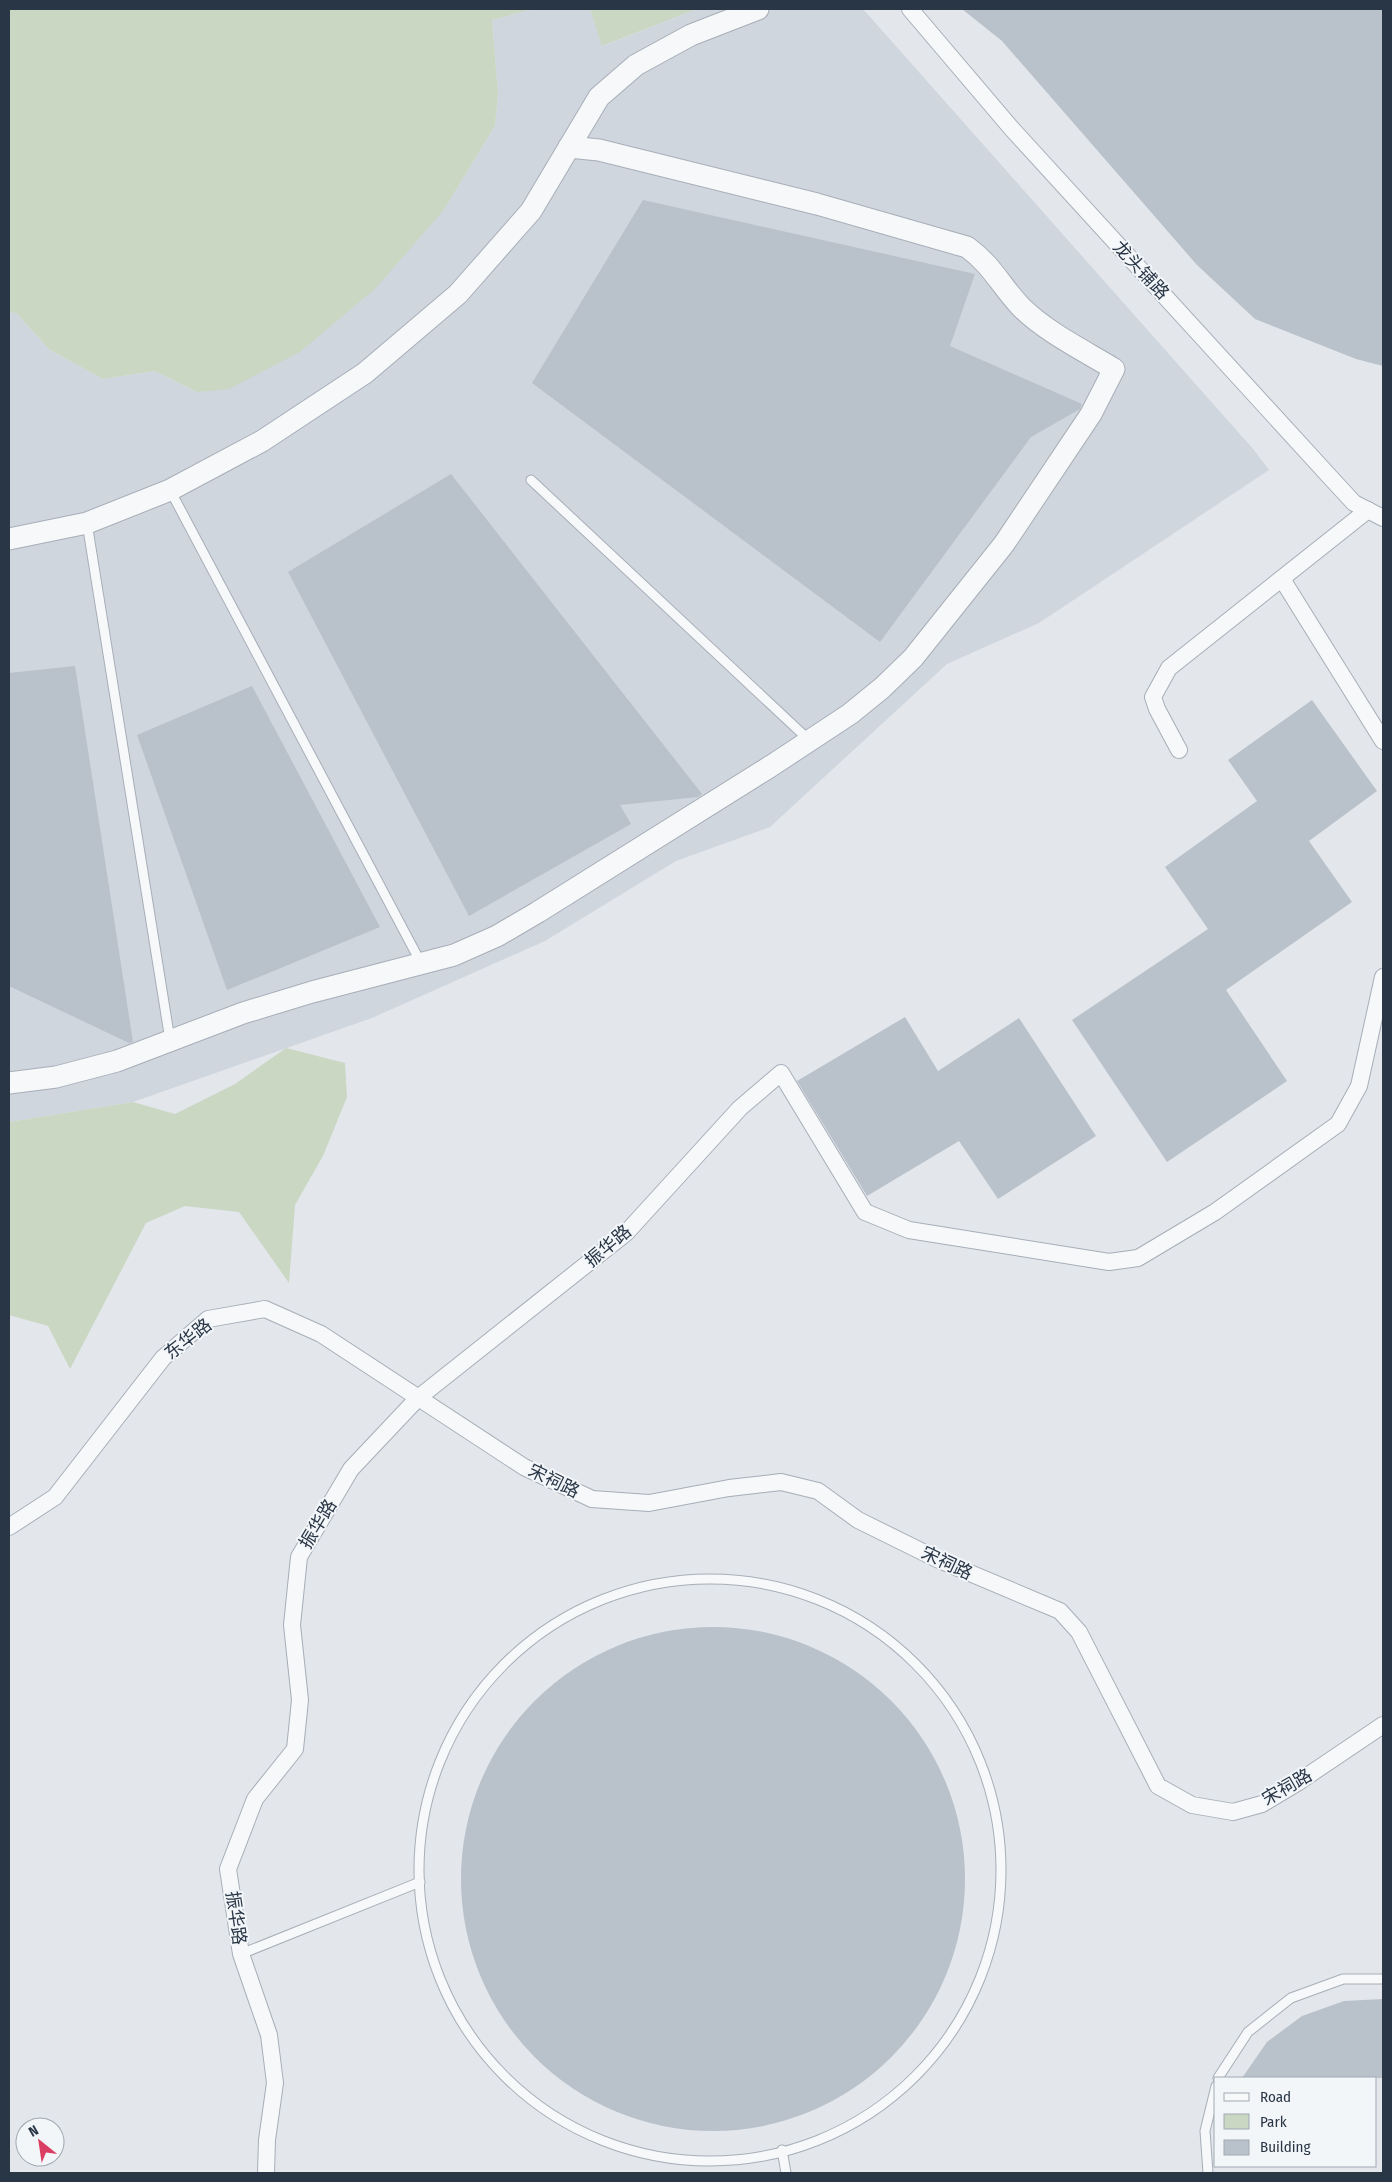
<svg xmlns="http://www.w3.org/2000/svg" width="1392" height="2182" font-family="'Fira Sans Condensed','Noto Sans SC',sans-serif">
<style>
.built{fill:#d0d6de}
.green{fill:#cad7c3}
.building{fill:#b9c1ca}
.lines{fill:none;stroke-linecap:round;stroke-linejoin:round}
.service-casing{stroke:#a7aeb7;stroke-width:11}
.minor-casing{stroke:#a7aeb7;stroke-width:18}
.tertiary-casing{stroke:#a7aeb7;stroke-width:23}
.service{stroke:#f6f8fa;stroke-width:9}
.minor{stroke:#f6f8fa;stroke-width:16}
.tertiary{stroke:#f6f8fa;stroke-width:21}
.labels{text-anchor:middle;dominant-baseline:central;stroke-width:4;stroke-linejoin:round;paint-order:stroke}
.street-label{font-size:18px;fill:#293646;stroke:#f3f6f9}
</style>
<rect width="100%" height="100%" fill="#e3e7ec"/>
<path class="built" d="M 533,9 L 590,9 L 603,46 L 697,9 L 863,9 L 1254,450 L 1269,470 L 1039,623 L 947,664 L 770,827 L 676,861 L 545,941 L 372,1018 L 133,1102 L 9,1122 L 9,312 L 16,313 L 50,350 L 103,379 L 155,371 L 197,392 L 443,211 L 495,126 L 498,94 L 492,20 Z"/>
<g class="green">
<path d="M 9,9 L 533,9 L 492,20 L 498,94 L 495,126 L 443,211 L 375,289 L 300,352 L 229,389 L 197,392 L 155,371 L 103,379 L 50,350 L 16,313 L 9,312 Z"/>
<path d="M 590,9 L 697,9 L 602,46 Z"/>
<path d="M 286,1048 L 345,1063 L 347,1097 L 323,1156 L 295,1205 L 289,1283 L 239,1212 L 185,1206 L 146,1223 L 70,1369 L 48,1326 L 9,1315 L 9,1122 L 133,1102 L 175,1114 L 235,1084 Z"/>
</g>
<g class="building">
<path d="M 962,9 L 1383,9 L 1383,366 L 1356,359 L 1255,319 L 1197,265 L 1002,41 Z"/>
<path d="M 643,200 L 975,274 L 950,346 L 1082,404 L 1080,409 L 1031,437 L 880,642 L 532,383 Z"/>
<path d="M 451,474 L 702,794 L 698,797 L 620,805 L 631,824 L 469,916 L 288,572 Z"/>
<path d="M 75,666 L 133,1042 L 129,1043 L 9,986 L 9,673 Z"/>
<path d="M 252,686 L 380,927 L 227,990 L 137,735 Z"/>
<path d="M 1312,700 L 1377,791 L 1309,841 L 1352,902 L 1226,990 L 1287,1081 L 1167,1162 L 1072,1020 L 1208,929 L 1165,867 L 1257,801 L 1228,760 Z"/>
<path d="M 905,1017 L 938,1071 L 1019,1018 L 1096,1136 L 998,1199 L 959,1141 L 867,1196 L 797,1081 Z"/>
<circle cx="713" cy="1879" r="252"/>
<path d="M 1383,1999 L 1383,2078 L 1242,2078 L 1267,2042 L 1302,2016 L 1344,2001 Z"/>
</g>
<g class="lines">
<g class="service-casing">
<g id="service">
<path d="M 531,480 L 810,741"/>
<path d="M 170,490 L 421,963"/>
<path d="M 87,523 L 170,1040"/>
<circle cx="710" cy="1870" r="291"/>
<path d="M 241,1954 L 420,1882"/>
<path d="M 1218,2078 L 1248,2032 L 1291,1998 L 1343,1979 L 1383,1979"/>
<path d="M 782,2150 L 786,2173"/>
<path d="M 1208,2173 L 1205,2131 L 1216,2086"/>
</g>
</g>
<g class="minor-casing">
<g id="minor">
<path d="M 910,9 L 1012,129 L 1330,477 L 1354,503 L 1383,518"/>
<path d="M 1282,579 L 1383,741"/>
<path d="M 1179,750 L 1157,709 L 1153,697 L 1169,668 L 1368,510"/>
<path d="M 9,1527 L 55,1497 L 163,1358 L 208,1319 L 265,1309 L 321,1334 L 524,1467 L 592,1499 L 649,1503 L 729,1488 L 781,1482 L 818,1491 L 858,1520 L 939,1560 L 1060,1611 L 1079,1632 L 1158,1786 L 1192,1805 L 1233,1812 L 1262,1804 L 1297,1783 L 1383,1725"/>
<path d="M 266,2173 L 267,2140 L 275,2083 L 269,2035 L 241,1954 L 228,1869 L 255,1799 L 295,1749 L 300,1700 L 292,1625 L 299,1557 L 351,1469 L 418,1398 L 626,1233 L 740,1108 L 781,1073 L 865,1212 L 909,1230 L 1109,1262 L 1138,1258 L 1215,1212 L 1338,1124 L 1359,1086 L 1383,977"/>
</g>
</g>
<g class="tertiary-casing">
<g id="tertiary">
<path d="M 9,539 L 87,523 L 170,490 L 262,441 L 365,373 L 458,294 L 531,211 L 599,97 L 636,65 L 691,35 L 758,9"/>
<path d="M 9,1083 L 56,1077 L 117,1061 L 243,1013 L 312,992 L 454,955 L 497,936 L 538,912 L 771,766 L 850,714 L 882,688 L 913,658 L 1004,544 L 1091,414 L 1114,369 C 1083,350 1046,332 1021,307 C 1001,286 992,265 967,247 L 817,204 L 599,150 L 569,147"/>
</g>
</g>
<use href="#service" class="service"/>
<use href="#minor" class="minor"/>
<use href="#tertiary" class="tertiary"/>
</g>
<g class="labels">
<g class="street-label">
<text transform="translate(1141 270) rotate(47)">龙头铺路</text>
<text transform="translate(608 1246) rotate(-40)">振华路</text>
<text transform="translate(188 1339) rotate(-38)">东华路</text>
<text transform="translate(554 1481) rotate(26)">宋祠路</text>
<text transform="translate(318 1524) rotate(-59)">振华路</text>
<text transform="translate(947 1563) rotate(25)">宋祠路</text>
<text transform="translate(1287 1787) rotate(-30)">宋祠路</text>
<text transform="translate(236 1918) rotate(82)">振华路</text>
</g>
</g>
<rect width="1392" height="2182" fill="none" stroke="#293646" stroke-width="20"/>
<rect x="1214" y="2077" width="162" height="90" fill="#f3f6f9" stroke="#a2a9b1"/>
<rect x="1224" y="2093" width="25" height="8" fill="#f6f8fa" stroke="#a2a9b1"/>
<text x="1260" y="2102" font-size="15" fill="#293646">Road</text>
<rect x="1224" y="2114" width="25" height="15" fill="#cad7c3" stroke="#a2a9b1"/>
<text x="1260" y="2127" font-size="15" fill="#293646">Park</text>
<rect x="1224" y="2140" width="25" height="15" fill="#b9c1ca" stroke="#a2a9b1"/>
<text x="1260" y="2152" font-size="15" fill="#293646">Building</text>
<g transform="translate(40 2142) rotate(330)"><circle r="24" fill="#f3f6f9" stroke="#a2a9b1"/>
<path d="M0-4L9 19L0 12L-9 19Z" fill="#db3e63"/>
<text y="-8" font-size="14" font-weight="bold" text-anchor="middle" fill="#293646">N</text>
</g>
</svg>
